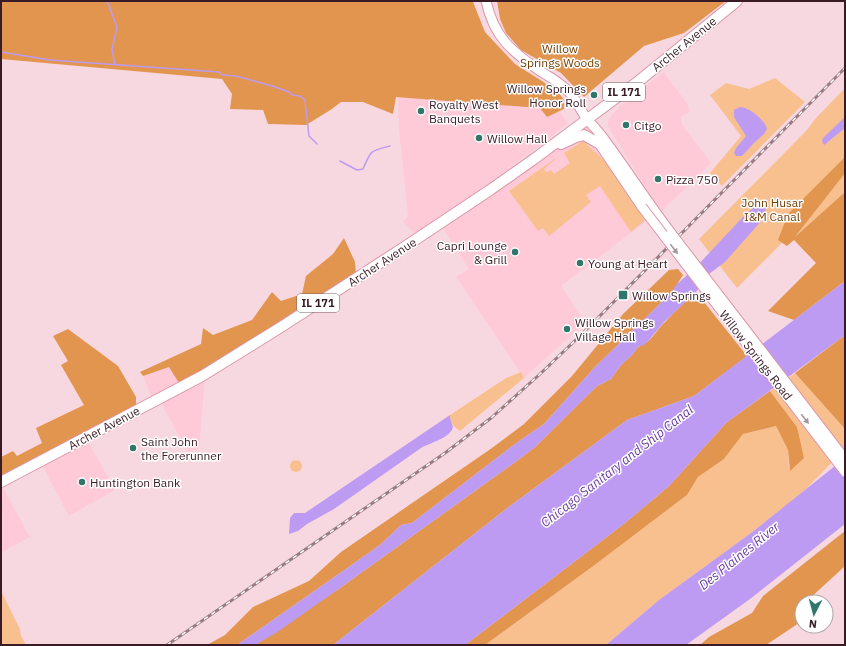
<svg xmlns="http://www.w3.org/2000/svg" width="846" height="646" font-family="'IBM Plex Sans',sans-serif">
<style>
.built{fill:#fecad7}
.green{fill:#f9c08f}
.forest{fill:#e2954e}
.water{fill:#bd9bf2}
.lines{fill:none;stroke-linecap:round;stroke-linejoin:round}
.stream{stroke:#bd9bf2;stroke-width:1.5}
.secondary-casing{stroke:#de94a8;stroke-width:11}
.primary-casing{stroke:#de94a8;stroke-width:12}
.secondary{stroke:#fff;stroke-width:9}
.primary{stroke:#fff;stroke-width:10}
.rail-casing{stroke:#997b83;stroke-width:3}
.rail{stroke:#fff;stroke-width:1.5;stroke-dasharray:4.5;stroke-linecap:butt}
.secondary-bridge-casing{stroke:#de94a8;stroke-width:11;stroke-linecap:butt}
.secondary-bridge{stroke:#fff;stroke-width:9}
.oneway{fill:#a5989c}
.poi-dot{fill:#31766b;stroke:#fff;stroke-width:1.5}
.labels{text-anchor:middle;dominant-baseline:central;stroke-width:3;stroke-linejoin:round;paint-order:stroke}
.shield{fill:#fff;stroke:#745f66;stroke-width:1}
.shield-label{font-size:11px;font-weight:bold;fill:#381b24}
.street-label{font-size:12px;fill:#381b24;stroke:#fff}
.park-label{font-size:12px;fill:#6f3d02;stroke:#fff}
.poi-label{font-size:12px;fill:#381b24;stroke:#fff;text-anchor:start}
.water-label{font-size:13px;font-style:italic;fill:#683a9e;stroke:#fff}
</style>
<rect width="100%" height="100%" fill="#f8d8e0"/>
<g class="built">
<path d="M 664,72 L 688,105 L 689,112 L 681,117 L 681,123 L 711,163 L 662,211 L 646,188 L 608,126 L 608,121 L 612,115 L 619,107 Z"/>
<path d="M 398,95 L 535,104 L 560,112 L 568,123 L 542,144 L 417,235 L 403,222 L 408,216 L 399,129 Z"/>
<path d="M 586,122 L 594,140 L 648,220 L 561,286 L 585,323 L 524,378 L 456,277 L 469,269 L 441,225 Z"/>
<path d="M 169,367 L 205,376 L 199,449 L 187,452 L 160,400 L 152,398 L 143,376 Z"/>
<path d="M 87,439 L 115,490 L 69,516 L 41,463 Z"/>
<path d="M 1,484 L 30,537 L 1,553 Z"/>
</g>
<g class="green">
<path d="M 775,78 L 805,102 L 722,186 L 710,173 L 741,136 L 710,95 L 726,83 L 749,89 Z"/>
<path d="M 845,88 L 845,192 L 793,240 L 818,207 L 737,288 L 699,239 L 807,130 L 815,119 Z"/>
<path d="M 583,141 L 607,163 L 645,220 L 631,232 L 600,186 L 586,195 L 591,202 L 549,236 L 543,228 L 538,231 L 509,191 L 559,156 L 544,169 L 546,172 L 551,170 L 554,174 L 570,163 L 564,153 Z"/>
<path d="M 521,372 L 524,378 L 460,431 C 454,427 449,422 450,415 L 506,378 Z"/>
<path d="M 795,373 L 845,429 L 845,449 L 804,491 L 751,533 L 659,600 L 606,645 L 485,645 L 596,564 L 687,495 L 698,477 L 724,459 L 743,434 L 776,426 L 788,450 L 789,471 L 797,427 L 770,391 Z"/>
<circle cx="296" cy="466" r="6"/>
<path d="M 1,591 L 20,629 L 21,636 L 26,645 L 1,645 Z"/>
</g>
<g class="forest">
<path d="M 1,1 L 472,1 L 473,2 L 485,32 L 515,64 L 542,81 L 559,93 L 564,100 L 564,109 L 547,117 L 540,108 L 396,97 L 393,114 L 363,102 L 341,102 L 332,109 L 306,125 L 268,124 L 263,110 L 230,109 L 232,94 L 222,79 L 1,59 Z"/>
<path d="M 497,1 L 726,1 L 684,33 L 644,46 L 584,97 L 561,73 L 521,50 L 506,33 L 500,19 Z"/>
<path d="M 845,157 L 845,173 L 795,237 L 845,192 L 845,281 L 794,320 L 768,311 L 816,263 L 794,240 L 787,246 L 778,240 L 788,214 Z"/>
<path d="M 344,238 L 355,262 L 356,275 L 265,335 L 179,383 L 169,367 L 143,376 L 140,372 L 201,344 L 203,328 L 213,335 L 252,320 L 272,292 L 281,301 L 302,294 L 306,276 L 333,254 Z"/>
<path d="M 678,269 L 683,275 L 673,291 L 594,368 L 544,424 L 515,444 L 412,523 L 401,525 L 380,545 L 353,564 L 237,645 L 207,645 L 225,635 L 253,607 L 309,581 L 341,552 L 492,448 L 524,424 L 572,376 L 623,314 L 669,270 Z"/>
<path d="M 696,292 L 747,356 L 694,396 L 627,420 L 506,509 L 333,645 L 255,645 L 340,588 L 518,460 L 535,447 L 597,386 L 611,379 L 621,365 L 632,355 L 638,347 C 651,343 656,330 666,321 C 675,311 686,301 696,292 Z"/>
<path d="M 68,329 L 118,366 L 136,397 L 136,407 L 1,480 L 1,457 L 13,451 L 17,456 L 42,443 L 36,428 L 84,405 L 61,365 L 68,361 L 53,336 Z"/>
<path d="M 845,335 L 845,429 L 795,373 Z"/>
<path d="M 770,391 L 797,427 L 804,458 L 790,471 L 788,450 L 776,426 L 743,434 L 724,459 L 698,477 L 687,495 L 596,564 L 485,645 L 465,645 L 625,523 L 669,486 L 726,423 Z"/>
<path d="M 845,531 L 845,566 L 808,600 L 808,602 L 802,602 L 802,621 L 766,645 L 700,645 L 709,637 L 752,613 L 763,596 Z"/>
</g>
<g class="water">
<path d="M 740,107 C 749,107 765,120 767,129 L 764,134 L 754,143 L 742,156 L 736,156 L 734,153 L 736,148 L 746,136 L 734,117 L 734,110 Z"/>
<path d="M 845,117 L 845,128 L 824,145 L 822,141 L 823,138 Z"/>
<path d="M 761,205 L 766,208 L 764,218 L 725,262 L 709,274 L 696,292 L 664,322 L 649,340 L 644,345 L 638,347 L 632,355 L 621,365 L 611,379 L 597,386 L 535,447 L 518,460 L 340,588 L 276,633 L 255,645 L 237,645 L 353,564 L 380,545 L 401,525 L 412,523 L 515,444 L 544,424 L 594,368 L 673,291 L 675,286 L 696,267 L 741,219 L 755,206 Z"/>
<path d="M 845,281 L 845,335 L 726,423 L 669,486 L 625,523 L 465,645 L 333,645 L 506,509 L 627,420 L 694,396 Z"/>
<path d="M 450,415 L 450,418 L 453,427 C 451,438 429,443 421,448 L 334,509 L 307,524 L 298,531 L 289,534 L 290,518 L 294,513 L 305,513 Z"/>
<path d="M 845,458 L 845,524 L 750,599 L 686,645 L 606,645 L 659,600 L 751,533 Z"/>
</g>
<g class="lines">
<g class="stream">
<path d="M 105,1 L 108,3 L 117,27 L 112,49 L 115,65"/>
<path d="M 1,52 L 50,60 L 219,72 L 222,75 L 236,76 L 272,86 L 289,92 L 292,95 L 300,96 L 305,100 L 309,136 L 317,144"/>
<path d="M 340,161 L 357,170 L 363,169 C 371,150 370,151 390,146"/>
</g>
<g class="secondary-casing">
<g id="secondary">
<path d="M 486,1 C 494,37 511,51 540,71 C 550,77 561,83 570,93 C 577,101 581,112 588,120 C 594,127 599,132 604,139 C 627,170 648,203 671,233"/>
<path d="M 596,139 L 642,207"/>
</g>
</g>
<g class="primary-casing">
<g id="primary">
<path d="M 561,144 L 576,137 L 584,135 L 600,144"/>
<path d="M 1,482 L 202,376 L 281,327 L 406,246 L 490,190 L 534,159 L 640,80 L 737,1"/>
</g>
</g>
<use href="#secondary" class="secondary"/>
<use href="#primary" class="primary"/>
<g class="rail-casing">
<path id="rail" d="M 167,645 L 445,453 L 491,418 L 539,375 L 582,334 L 845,68"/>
</g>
<use href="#rail" class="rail"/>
<g class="secondary-bridge-casing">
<g id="secondary-bridge">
<path d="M 642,207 L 845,472"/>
<path d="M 671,233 L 845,459"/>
</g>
</g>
<use href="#secondary-bridge" class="secondary-bridge"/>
</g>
<defs><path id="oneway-solid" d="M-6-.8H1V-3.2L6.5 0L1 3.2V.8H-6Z"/></defs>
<g class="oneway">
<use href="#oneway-solid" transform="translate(674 249) rotate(53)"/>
<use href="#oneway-solid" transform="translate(805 419) rotate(52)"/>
</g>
<g class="poi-dot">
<circle cx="594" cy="95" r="4"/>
<circle cx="421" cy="111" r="4"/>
<circle cx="626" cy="125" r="4"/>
<circle cx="479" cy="138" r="4"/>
<circle cx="658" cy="179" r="4"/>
<circle cx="515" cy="252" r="4"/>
<circle cx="580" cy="263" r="4"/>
<rect x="618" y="290" width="10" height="10" rx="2"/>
<circle cx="567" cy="329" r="4"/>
<circle cx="133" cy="448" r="4"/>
<circle cx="82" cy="482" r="4"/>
</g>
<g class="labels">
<g class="shield">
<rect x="603" y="83" width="42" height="18" rx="3"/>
<rect x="297" y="294" width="42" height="18" rx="3"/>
</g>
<g class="shield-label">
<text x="624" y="92">IL 171</text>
<text x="318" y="303">IL 171</text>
</g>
<g class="street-label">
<text transform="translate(684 44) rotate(-39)">Archer Avenue</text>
<text transform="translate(382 262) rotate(-33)">Archer Avenue</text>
<text transform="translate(756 355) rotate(52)">Willow Springs Road</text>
<text transform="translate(104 428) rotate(-28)">Archer Avenue</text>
</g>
<g class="park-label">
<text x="560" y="48">Willow<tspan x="560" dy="14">Springs Woods</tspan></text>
<text x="772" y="202">John Husar<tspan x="772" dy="14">I&amp;M Canal</tspan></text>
</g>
<g class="poi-label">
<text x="586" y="88" text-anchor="end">Willow Springs<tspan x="586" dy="14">Honor Roll</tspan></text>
<text x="429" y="104">Royalty West<tspan x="429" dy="14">Banquets</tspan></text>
<text x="634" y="125">Citgo</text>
<text x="487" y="138">Willow Hall</text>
<text x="666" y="179">Pizza 750</text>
<text x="507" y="245" text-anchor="end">Capri Lounge<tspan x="507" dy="14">&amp; Grill</tspan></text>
<text x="588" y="263">Young at Heart</text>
<text x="632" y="295">Willow Springs</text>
<text x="575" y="322">Willow Springs<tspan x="575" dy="14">Village Hall</tspan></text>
<text x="141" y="441">Saint John<tspan x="141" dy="14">the Forerunner</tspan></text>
<text x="90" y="482">Huntington Bank</text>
</g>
<g class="water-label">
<text transform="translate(617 466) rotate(-38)">Chicago Sanitary and Ship Canal</text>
<text transform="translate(739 556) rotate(-39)">Des Plaines River</text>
</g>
</g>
<rect width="846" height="646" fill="none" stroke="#381b24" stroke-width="4"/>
<g transform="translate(814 614) rotate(186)"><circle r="19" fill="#ffffff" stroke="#afa4a7"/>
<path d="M0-3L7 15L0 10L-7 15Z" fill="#31766b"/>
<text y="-6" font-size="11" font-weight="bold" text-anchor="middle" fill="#381b24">N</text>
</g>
</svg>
